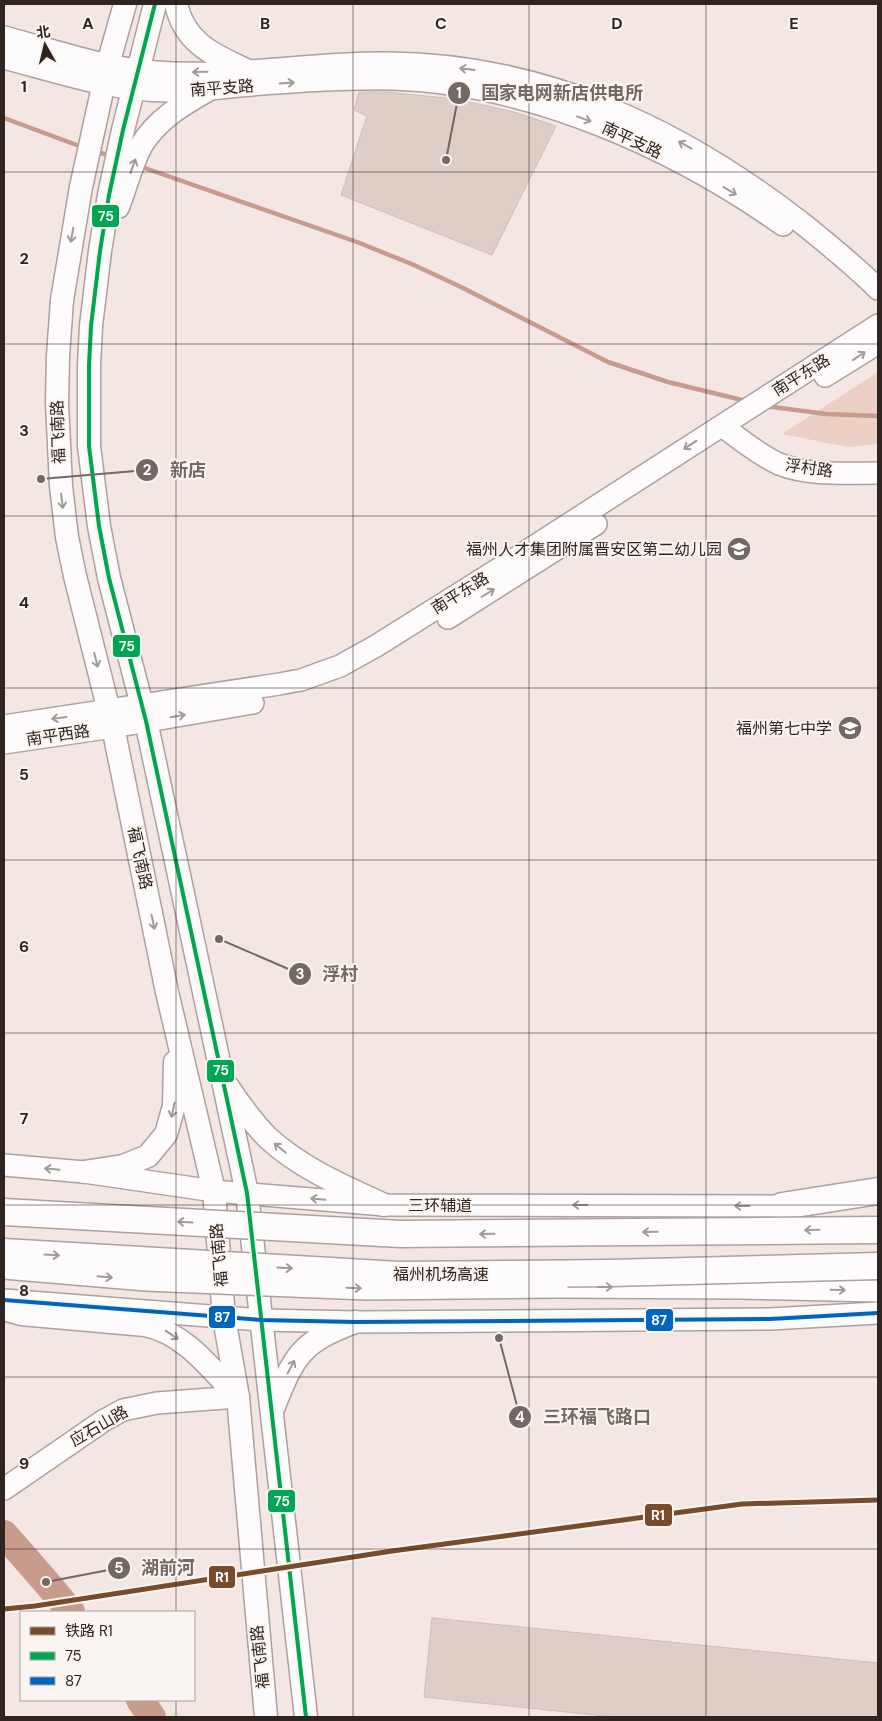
<svg xmlns="http://www.w3.org/2000/svg" width="882" height="1721" font-family="'DM Sans','Noto Sans SC',sans-serif">
<style>
.green{fill:#eccfc5}
.lines{fill:none;stroke-linecap:round;stroke-linejoin:round}
.stream{stroke:#c89c8d;stroke-width:4.5}
.river{stroke:#c89c8d;stroke-width:28}
.building{fill:#decec7;stroke:#cbbfbb}
.secondary-casing{stroke:#aca19e;stroke-width:24}
.primary-casing{stroke:#aca19e;stroke-width:25}
.highway-casing{stroke:#aca19e;stroke-width:29}
.secondary{stroke:#fdfbfb;stroke-width:21}
.primary{stroke:#fdfbfb;stroke-width:22}
.highway{stroke:#fdfbfb;stroke-width:26}
.secondary-bridge-casing{stroke:#aca19e;stroke-width:24;stroke-linecap:butt}
.highway-bridge-casing{stroke:#aca19e;stroke-width:29;stroke-linecap:butt}
.secondary-bridge{stroke:#fdfbfb;stroke-width:21}
.highway-bridge{stroke:#fdfbfb;stroke-width:26}
.bus-1-casing{stroke:#fbf5f2;stroke-width:8}
.bus-2-casing{stroke:#fbf5f2;stroke-width:8}
.bus-1{stroke:#00a651;stroke-width:4}
.bus-2{stroke:#0065bd;stroke-width:4}
.rail-1-casing{stroke:#fbf5f2;stroke-width:9}
.rail-1{stroke:#7a4b2a;stroke-width:5}
.oneway{stroke:#a09a98}
.grid{fill:none;stroke:#2f2420;stroke-width:1;stroke-opacity:0.55}
.labels{text-anchor:middle;dominant-baseline:central;stroke-width:4;stroke-linejoin:round;paint-order:stroke}
.street-label{font-size:16px;fill:#2f2420;stroke:#fbf5f2}
.poi-label{font-size:16px;fill:#2f2420;stroke:#fbf5f2;text-anchor:end}
.grid-label{font-size:16px;text-anchor:middle;font-weight:bold;fill:#2f2420;stroke:#fbf5f2;stroke-width:4;stroke-linejoin:round;paint-order:stroke}
.leader{fill:none;stroke:#746864;stroke-width:2}
.callout-dot{fill:#746864;stroke:#fbf5f2;stroke-width:2}
.mark-label{font-size:15px;text-anchor:middle;font-weight:bold;fill:#fff}
.callout-label{font-size:18px;text-anchor:middle;font-weight:bold;fill:#746864;stroke:#fbf5f2;stroke-width:4;stroke-linejoin:round;paint-order:stroke}
.line-badge{stroke:#fbf5f2;stroke-width:2}
.badge-label{font-size:14px;text-anchor:middle;font-weight:bold;fill:#fff}
</style>
<rect width="100%" height="100%" fill="#f4e6e2"/>
<path class="green" d="M 878,372 L 878,444 L 848,447 L 782,434 Z"/>
<g class="lines">
<g class="stream">
<path d="M 4,118 L 82,147"/>
<path d="M 94,151 L 111,156"/>
<path d="M 139,166 L 357,242 L 414,265 L 461,287 L 608,362 L 668,382 L 746,401"/>
<path d="M 765,406 L 826,414 L 878,416"/>
</g>
<g class="river">
<path d="M 4,1534 L 46,1582 L 71,1612"/>
<path d="M 140,1700 L 152,1717"/>
</g>
</g>
<g class="building">
<path d="M 359,92 L 385,92 L 456,99 L 514,112 L 556,126 L 492,255 L 341,195 L 367,116 L 354,110 Z"/>
<path d="M 432,1618 L 878,1663 L 878,1717 L 614,1717 L 424,1697 Z"/>
</g>
<g class="lines">
<g class="secondary-casing">
<g id="secondary">
<path d="M 4,37 C 53,50 104,68 156,72 C 233,78 310,62 387,63 C 545,64 681,129 803,224 C 829,245 854,265 878,289"/>
<path d="M 4,58 C 57,72 113,91 168,91 C 192,91 214,89 238,86 C 289,82 342,78 393,79 C 529,83 673,147 783,225"/>
<path d="M 825,376 L 878,343"/>
<path d="M 722,426 C 740,439 759,455 779,464 C 809,476 847,473 878,473"/>
<path d="M 448,618 L 596,524"/>
<path d="M 4,726 L 279,684 L 301,680 L 340,666 L 376,646 L 513,560 L 878,325"/>
<path d="M 4,743 L 113,727 L 253,703"/>
<path d="M 4,1165 L 84,1172 L 214,1191 L 384,1205 L 798,1206"/>
<path d="M 557,1287 L 741,1288 L 878,1291"/>
<path d="M 4,1300 L 261,1320 L 355,1322 L 770,1319 L 878,1313"/>
<path d="M 4,1489 L 103,1421 L 123,1410 L 157,1403 L 238,1397"/>
</g>
</g>
<g class="primary-casing">
<g id="primary">
<path d="M 125,4 L 108,64 L 81,187 L 62,300 L 58,356 L 57,403 L 61,486 L 67,537 L 75,576 L 113,727 L 167,992 L 214,1191 L 224,1318 L 238,1397 L 266,1717"/>
<path d="M 155,4 L 123,130 L 109,195 L 100,251 L 91,326 L 89,365 L 89,446 L 99,526 L 109,578 L 146,721 L 247,1193 L 306,1717"/>
<path d="M 176,4 C 185,44 214,55 248,71"/>
<path d="M 118,207 C 126,187 131,165 141,146 C 156,120 183,104 208,90"/>
<path d="M 228,1087 C 240,1105 253,1123 268,1138 C 302,1169 343,1186 384,1205"/>
<path d="M 84,1172 L 123,1166 L 148,1156 L 166,1134 L 174,1106 L 175,1062"/>
<path d="M 4,1309 L 21,1314 L 145,1325 C 185,1333 211,1369 238,1397"/>
<path d="M 272,1411 C 294,1357 298,1343 355,1322"/>
</g>
</g>
<g class="highway-casing">
<path id="highway" d="M 782,1206 L 878,1191"/>
</g>
<use href="#secondary" class="secondary"/>
<use href="#primary" class="primary"/>
<use href="#highway" class="highway"/>
<g class="secondary-bridge-casing">
<path id="secondary-bridge" d="M 4,1268 L 146,1280 L 367,1289 L 557,1287"/>
</g>
<g class="highway-bridge-casing">
<g id="highway-bridge">
<path d="M 4,1212 L 400,1234 L 878,1230"/>
<path d="M 4,1252 L 399,1275 L 611,1273 L 878,1266"/>
</g>
</g>
<use href="#secondary-bridge" class="secondary-bridge"/>
<use href="#highway-bridge" class="highway-bridge"/>
<g class="bus-1-casing">
<path id="bus-1" d="M 155,4 L 123,130 L 109,195 L 100,251 L 91,326 L 89,365 L 89,446 L 99,526 L 109,578 L 146,721 L 247,1193 L 306,1717"/>
</g>
<g class="bus-2-casing">
<path id="bus-2" d="M 4,1300 L 261,1320 L 355,1322 L 770,1319 L 878,1313"/>
</g>
<use href="#bus-1" class="bus-1"/>
<use href="#bus-2" class="bus-2"/>
<g class="rail-1-casing">
<path id="rail-1" d="M 4,1609 L 35,1606 L 392,1551 L 742,1504 L 878,1500"/>
</g>
<use href="#rail-1" class="rail-1"/>
</g>
<defs><path id="oneway-shaft" d="M-6 0H5M1.5-3L5.5 0L1.5 3" fill="none" stroke-width="1.6" stroke-linecap="round" stroke-linejoin="round" transform="scale(1.25)"/></defs>
<g class="oneway">
<use href="#oneway-shaft" transform="translate(467 69) rotate(-173)"/>
<use href="#oneway-shaft" transform="translate(200 72) rotate(179)"/>
<use href="#oneway-shaft" transform="translate(287 83) rotate(-4)"/>
<use href="#oneway-shaft" transform="translate(584 119) rotate(20)"/>
<use href="#oneway-shaft" transform="translate(685 145) rotate(-151)"/>
<use href="#oneway-shaft" transform="translate(133 166) rotate(-70)"/>
<use href="#oneway-shaft" transform="translate(730 191) rotate(31)"/>
<use href="#oneway-shaft" transform="translate(72 235) rotate(100)"/>
<use href="#oneway-shaft" transform="translate(859 356) rotate(-34)"/>
<use href="#oneway-shaft" transform="translate(690 445) rotate(147)"/>
<use href="#oneway-shaft" transform="translate(62 501) rotate(83)"/>
<use href="#oneway-shaft" transform="translate(488 593) rotate(-32)"/>
<use href="#oneway-shaft" transform="translate(96 660) rotate(76)"/>
<use href="#oneway-shaft" transform="translate(178 716) rotate(-9)"/>
<use href="#oneway-shaft" transform="translate(59 718) rotate(172)"/>
<use href="#oneway-shaft" transform="translate(153 922) rotate(78)"/>
<use href="#oneway-shaft" transform="translate(173 1110) rotate(102)"/>
<use href="#oneway-shaft" transform="translate(280 1148) rotate(-141)"/>
<use href="#oneway-shaft" transform="translate(52 1169) rotate(-175)"/>
<use href="#oneway-shaft" transform="translate(318 1199) rotate(-175)"/>
<use href="#oneway-shaft" transform="translate(580 1205) rotate(-180)"/>
<use href="#oneway-shaft" transform="translate(742 1206) rotate(-180)"/>
<use href="#oneway-shaft" transform="translate(185 1222) rotate(-177)"/>
<use href="#oneway-shaft" transform="translate(812 1230) rotate(179)"/>
<use href="#oneway-shaft" transform="translate(650 1232) rotate(179)"/>
<use href="#oneway-shaft" transform="translate(487 1234) rotate(179)"/>
<use href="#oneway-shaft" transform="translate(52 1255) rotate(3)"/>
<use href="#oneway-shaft" transform="translate(285 1268) rotate(3)"/>
<use href="#oneway-shaft" transform="translate(105 1277) rotate(5)"/>
<use href="#oneway-shaft" transform="translate(605 1287)"/>
<use href="#oneway-shaft" transform="translate(354 1288) rotate(2)"/>
<use href="#oneway-shaft" transform="translate(838 1290) rotate(1)"/>
<use href="#oneway-shaft" transform="translate(172 1335) rotate(33)"/>
<use href="#oneway-shaft" transform="translate(291 1367) rotate(-62)"/>
</g>
<path class="grid" d="M 176,4 L 176,1612M 353,4 L 353,1717M 529,4 L 529,1717M 706,4 L 706,1717M 4,172 L 878,172M 4,344 L 878,344M 4,516 L 878,516M 4,688 L 878,688M 4,860 L 878,860M 4,1033 L 878,1033M 4,1205 L 878,1205M 4,1377 L 878,1377M 4,1549 L 878,1549M 176,1700 L 176,1717"/>
<defs>
<g id="school-disc" transform="scale(1.25)"><circle r="9.5" fill="#746864" stroke="#fbf5f2"/><path d="M0-5L7-2L0 1L-7-2ZM-4 1L0 2.5L4 1V4Q0 6-4 4Z" fill="#fff"/></g>
</defs>
<g fill-rule="evenodd">
<use href="#school-disc" x="739" y="549"/>
<use href="#school-disc" x="850" y="728"/>
</g>
<g class="labels">
<g class="street-label">
<text transform="translate(222 88) rotate(-4)">南平支路</text>
<text transform="translate(632 140) rotate(25)">南平支路</text>
<text transform="translate(801 375) rotate(-32)">南平东路</text>
<text transform="translate(58 432) rotate(-92)">福飞南路</text>
<text transform="translate(809 468) rotate(8)">浮村路</text>
<text transform="translate(460 593) rotate(-32)">南平东路</text>
<text transform="translate(58 735) rotate(-8)">南平西路</text>
<text transform="translate(140 858) rotate(78)">福飞南路</text>
<text x="440" y="1205">三环辅道</text>
<text transform="translate(219 1255) rotate(-95)">福飞南路</text>
<text x="441" y="1274">福州机场高速</text>
<text transform="translate(99 1426) rotate(-30)">应石山路</text>
<text transform="translate(260 1657) rotate(-96)">福飞南路</text>
</g>
<g class="poi-label">
<text x="722" y="549">福州人才集团附属晋安区第二幼儿园</text>
<text x="832" y="728">福州第七中学</text>
</g>
</g>
<g class="grid-label">
<text x="88" y="29">A</text>
<text x="265" y="29">B</text>
<text x="441" y="29">C</text>
<text x="617" y="29">D</text>
<text x="794" y="29">E</text>
<text x="24" y="92">1</text>
<text x="24" y="264">2</text>
<text x="24" y="436">3</text>
<text x="24" y="608">4</text>
<text x="24" y="780">5</text>
<text x="24" y="952">6</text>
<text x="24" y="1124">7</text>
<text x="24" y="1296">8</text>
<text x="24" y="1469">9</text>
</g>
<path class="leader" d="M446 160L459 93M41 479L147 470M219 939L300 974M499 1338L520 1417M46 1582L119 1568"/>
<g class="callout-dot">
<circle cx="446" cy="160" r="5"/>
<circle cx="41" cy="479" r="5"/>
<circle cx="219" cy="939" r="5"/>
<circle cx="499" cy="1338" r="5"/>
<circle cx="46" cy="1582" r="5"/>
<circle cx="459" cy="93" r="12"/>
<circle cx="147" cy="470" r="12"/>
<circle cx="300" cy="974" r="12"/>
<circle cx="520" cy="1417" r="12"/>
<circle cx="119" cy="1568" r="12"/>
</g>
<g class="mark-label">
<text x="459" y="98">1</text>
<text x="147" y="475">2</text>
<text x="300" y="979">3</text>
<text x="520" y="1422">4</text>
<text x="119" y="1573">5</text>
</g>
<g class="callout-label">
<text x="562" y="99">国家电网新店供电所</text>
<text x="188" y="476">新店</text>
<text x="340" y="980">浮村</text>
<text x="597" y="1423">三环福飞路口</text>
<text x="168" y="1574">湖前河</text>
</g>
<g class="line-badge">
<rect x="91" y="204" width="29" height="24" rx="5" fill="#00a651"/>
<rect x="112" y="634" width="29" height="24" rx="5" fill="#00a651"/>
<rect x="206" y="1059" width="29" height="24" rx="5" fill="#00a651"/>
<rect x="208" y="1305" width="28" height="24" rx="5" fill="#0065bd"/>
<rect x="645" y="1308" width="29" height="24" rx="5" fill="#0065bd"/>
<rect x="267" y="1489" width="29" height="24" rx="5" fill="#00a651"/>
<rect x="644" y="1503" width="29" height="24" rx="5" fill="#7a4b2a"/>
<rect x="208" y="1565" width="28" height="24" rx="5" fill="#7a4b2a"/>
</g>
<g class="badge-label">
<text x="106" y="221">75</text>
<text x="127" y="651">75</text>
<text x="221" y="1075">75</text>
<text x="222" y="1322">87</text>
<text x="659" y="1325">87</text>
<text x="282" y="1506">75</text>
<text x="658" y="1520">R1</text>
<text x="222" y="1582">R1</text>
</g>
<rect width="882" height="1721" fill="none" stroke="#2f2420" stroke-width="10"/>
<rect x="20" y="1611" width="175" height="90" fill="#fbf5f2" stroke="#a9a19e"/>
<rect x="30" y="1627" width="25" height="8" fill="#7a4b2a" stroke="#a9a19e"/>
<text x="65" y="1636" font-size="15" fill="#2f2420">铁路 R1</text>
<rect x="30" y="1652" width="25" height="8" fill="#00a651" stroke="#a9a19e"/>
<text x="65" y="1661" font-size="15" fill="#2f2420">75</text>
<rect x="30" y="1677" width="25" height="8" fill="#0065bd" stroke="#a9a19e"/>
<text x="65" y="1686" font-size="15" fill="#2f2420">87</text>
<g transform="translate(45 45) rotate(352)" stroke="#fbf5f2" stroke-width="4" paint-order="stroke">
<path d="M0-4L9 19L0 12L-9 19Z" fill="#2f2420"/>
<text y="-8" font-size="14" font-weight="bold" text-anchor="middle" fill="#2f2420">北</text>
</g>
</svg>
